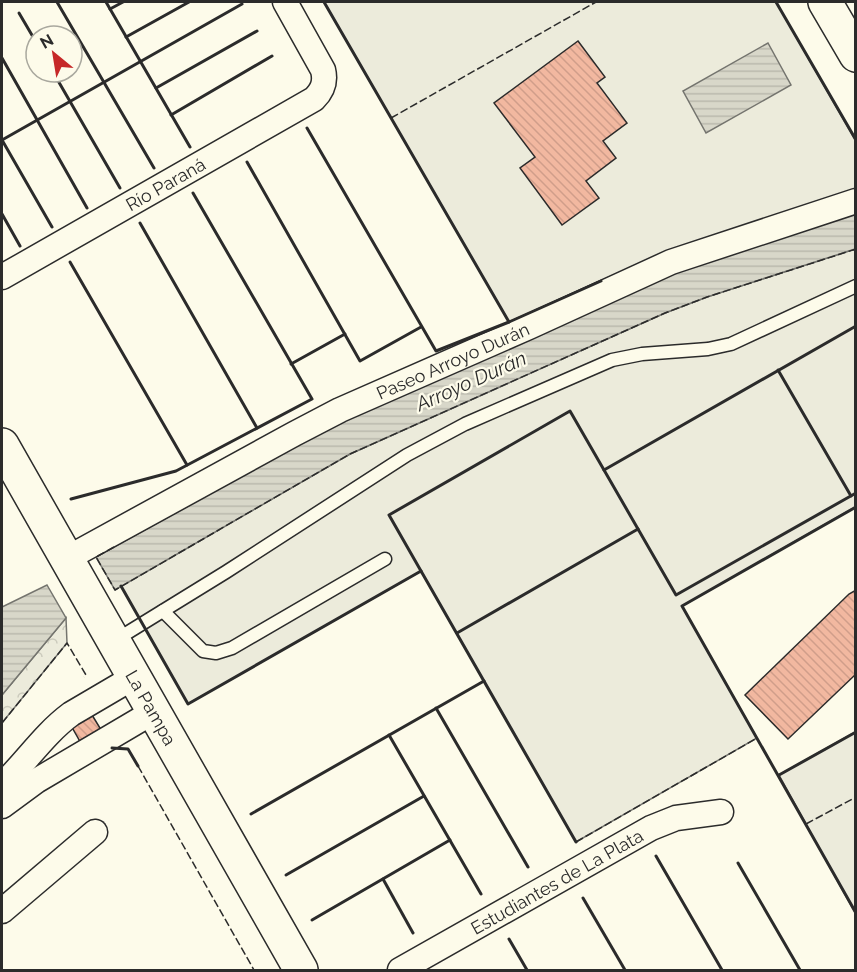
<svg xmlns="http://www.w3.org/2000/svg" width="857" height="972" font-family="Raleway,sans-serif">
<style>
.forest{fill:url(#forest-crowns);stroke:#74746e;stroke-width:1.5}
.pitch{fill:#ecebdb;stroke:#74746e;stroke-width:1.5}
.water{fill:url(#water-rules);stroke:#74746e;stroke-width:1.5}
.building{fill:url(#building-back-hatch);stroke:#2b2b2b;stroke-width:1.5}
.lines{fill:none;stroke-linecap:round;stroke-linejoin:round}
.lane-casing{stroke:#2b2b2b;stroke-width:15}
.street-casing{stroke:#2b2b2b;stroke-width:27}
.secondary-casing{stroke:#2b2b2b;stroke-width:36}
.lane{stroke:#fdfbea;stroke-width:12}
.street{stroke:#fdfbea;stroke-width:24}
.secondary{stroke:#fdfbea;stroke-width:33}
.fence{stroke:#2b2b2b;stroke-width:1.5;stroke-dasharray:8 3;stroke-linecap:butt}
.wall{stroke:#2b2b2b;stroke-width:3}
.labels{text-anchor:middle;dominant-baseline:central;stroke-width:4.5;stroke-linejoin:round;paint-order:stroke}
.street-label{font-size:18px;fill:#2b2b2b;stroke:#fdfbea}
.water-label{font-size:20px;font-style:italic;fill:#2b2b2b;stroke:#fdfbea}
</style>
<defs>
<pattern id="forest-crowns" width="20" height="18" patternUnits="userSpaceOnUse" patternTransform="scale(1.5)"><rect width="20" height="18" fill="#ecebdb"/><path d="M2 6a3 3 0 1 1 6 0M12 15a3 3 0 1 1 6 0" fill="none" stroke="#cbcabc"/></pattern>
<pattern id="water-rules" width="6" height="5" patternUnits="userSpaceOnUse" patternTransform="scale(1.5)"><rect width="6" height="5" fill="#d8d7c9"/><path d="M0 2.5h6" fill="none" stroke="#bab9ad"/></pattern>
<pattern id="building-back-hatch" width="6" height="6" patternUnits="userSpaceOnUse" patternTransform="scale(1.5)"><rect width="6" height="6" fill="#f2b8a0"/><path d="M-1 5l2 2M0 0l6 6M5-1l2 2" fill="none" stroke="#d09e8a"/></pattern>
</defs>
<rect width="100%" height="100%" fill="#fdfbea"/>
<path class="forest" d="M 66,618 L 67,643 L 2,723 L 2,695 Z"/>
<g class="pitch">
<path d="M 324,2 L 776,2 L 855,140 L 855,191 L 660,254 L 509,322 Z"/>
<path d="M 855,249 L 855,507 L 682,606 L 757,738 L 576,842 L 421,571 L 188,704 L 121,586 L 350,454 L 665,313 L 707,297 Z"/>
<path d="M 855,732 L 855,913 L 779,775 Z"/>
</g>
<g class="water">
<path d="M 768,43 L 791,85 L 706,133 L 683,91 Z"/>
<path d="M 855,212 L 855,249 L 707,297 L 665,313 L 350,454 L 115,590 L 96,557 L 341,421 L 654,278 Z"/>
<path d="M 47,585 L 66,618 L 2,695 L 2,607 Z"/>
</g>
<g class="building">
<path d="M 578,41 L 605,77 L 597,83 L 627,123 L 603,141 L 616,158 L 586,181 L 599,198 L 562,225 L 520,168 L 535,157 L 494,103 Z"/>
<path d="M 856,590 L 856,674 L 788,739 L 745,695 L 849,594 Z"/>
<path d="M 89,710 L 103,733 L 82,745 L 69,722 Z"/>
</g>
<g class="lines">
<g class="lane-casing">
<g id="lane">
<path d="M 163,611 L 203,651 L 216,653 L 232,648 L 385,559"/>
<path d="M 114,641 L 226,572 L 407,455 L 465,424 L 612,360 L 642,354 L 708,349 L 731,344 L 856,286"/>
</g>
</g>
<g class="street-casing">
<g id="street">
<path id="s1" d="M 2,277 L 314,99 C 323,90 326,82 323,70 L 285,2"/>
<path id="s2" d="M 66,559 L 294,434 L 340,410 L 529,327 L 671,262 L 856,201"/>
<path d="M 2,785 C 26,762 44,734 71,714 L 134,677"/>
<path d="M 2,806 L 36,781 L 153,712"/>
<path d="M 2,911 L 95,832"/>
<path id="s3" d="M 400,970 L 651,828 L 676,818 L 721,812"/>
</g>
</g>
<g class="secondary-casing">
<g id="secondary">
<path d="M 825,2 L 856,55"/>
<path id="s4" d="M 2,445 L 301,970"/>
</g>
</g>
<use href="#lane" class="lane"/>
<use href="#street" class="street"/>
<use href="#secondary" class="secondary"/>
<g class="fence">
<path d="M 391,118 L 596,2"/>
<path d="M 114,547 L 96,557 L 115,590 L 350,454 L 665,313 L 707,297 L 856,249"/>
<path d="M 2,723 L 67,643 L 86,675 L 84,677"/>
<path d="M 138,766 L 254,970"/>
<path d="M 806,824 L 856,797"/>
<path d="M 576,842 L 757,738"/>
</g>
<g class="wall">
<path d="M 57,2 L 154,168"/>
<path d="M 106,2 L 190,147"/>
<path d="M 324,2 L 509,322"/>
<path d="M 776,2 L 856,140"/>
<path d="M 110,9 L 123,2"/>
<path d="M 19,13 L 36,42"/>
<path d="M 126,37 L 189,2"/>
<path d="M 2,58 L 87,208"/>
<path d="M 53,72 L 120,188"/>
<path d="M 156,88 L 257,31"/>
<path d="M 171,115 L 272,56"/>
<path d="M 307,128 L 436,351 L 509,322 L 601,281"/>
<path d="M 2,140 L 242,4"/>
<path d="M 2,140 L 52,227"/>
<path d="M 247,162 L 360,361 L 421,327"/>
<path d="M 2,214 L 20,246"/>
<path d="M 140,223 L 257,428"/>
<path d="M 70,262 L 187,465"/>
<path d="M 291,364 L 345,334"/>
<path d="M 778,370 L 851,496"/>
<path d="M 604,470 L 856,326"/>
<path d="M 71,499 L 176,471 L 312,399 L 193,193"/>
<path d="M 856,507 L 682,606 L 856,913"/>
<path d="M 421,571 L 389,515 L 570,411 L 638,529"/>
<path d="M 121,586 L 188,704 L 421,571 L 576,842"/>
<path d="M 457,633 L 638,529 L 676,595 L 856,493"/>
<path d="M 436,708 L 528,867"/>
<path d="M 389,735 L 481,894"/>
<path d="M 112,748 L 128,749 L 138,766"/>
<path d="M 779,775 L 856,732"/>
<path d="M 251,814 L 484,681"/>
<path d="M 656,856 L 722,970"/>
<path d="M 738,863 L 800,970"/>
<path d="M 286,875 L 424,796"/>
<path d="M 383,879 L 413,933"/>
<path d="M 583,898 L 625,970"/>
<path d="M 312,920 L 450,840"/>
<path d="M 509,939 L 527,970"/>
</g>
</g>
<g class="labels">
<g class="street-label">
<text stroke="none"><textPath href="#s1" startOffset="188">Río Paraná</textPath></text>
<text stroke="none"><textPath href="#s2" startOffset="435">Paseo Arroyo Durán</textPath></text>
<text stroke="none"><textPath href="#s4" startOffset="302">La Pampa</textPath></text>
<text stroke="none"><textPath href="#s3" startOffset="180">Estudiantes de La Plata</textPath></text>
</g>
<g class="water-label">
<text transform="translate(471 381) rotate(-24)">Arroyo Durán</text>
</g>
</g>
<rect width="857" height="972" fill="none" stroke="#2b2b2b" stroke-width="6"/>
<g transform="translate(54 54) rotate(330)"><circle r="28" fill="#fdfbea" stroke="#a9a89e" stroke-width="1.5"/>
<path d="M0-4.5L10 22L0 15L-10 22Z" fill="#c62828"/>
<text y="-9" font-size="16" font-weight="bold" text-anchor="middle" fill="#2b2b2b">N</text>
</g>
</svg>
